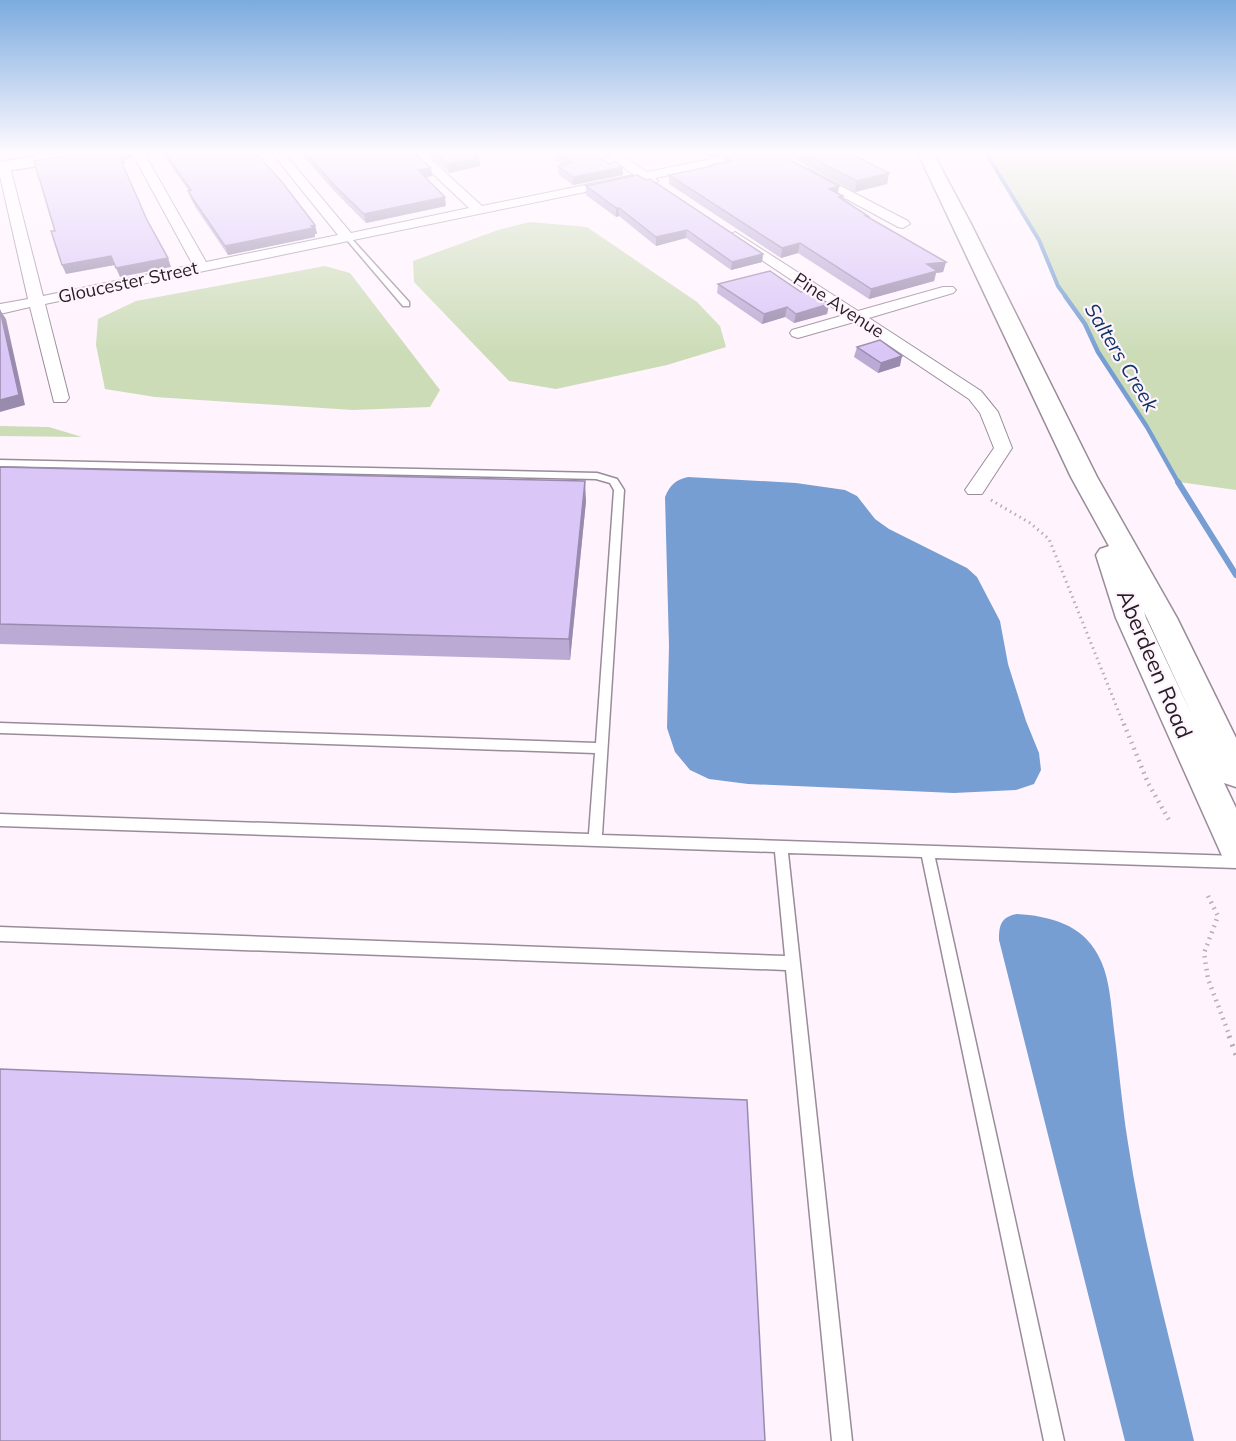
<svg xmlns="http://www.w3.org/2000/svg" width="1236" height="1441" font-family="Mulish,sans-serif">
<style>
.green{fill:#ccdcb7}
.water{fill:#779ed2}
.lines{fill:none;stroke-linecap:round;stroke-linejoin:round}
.stream-far2{stroke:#779ed2;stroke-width:4}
.stream-far1{stroke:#779ed2;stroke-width:4.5}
.stream{stroke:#779ed2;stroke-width:6}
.lane-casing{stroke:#998c99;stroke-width:3}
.street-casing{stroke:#998c99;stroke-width:2}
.secondary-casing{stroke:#998c99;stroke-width:3}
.path-far2{stroke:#b6adb6;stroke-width:3;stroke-dasharray:1.5 4;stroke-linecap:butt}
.path-far1{stroke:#b6adb6;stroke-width:4.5;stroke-dasharray:1.5 5;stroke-linecap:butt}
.path{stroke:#b6adb6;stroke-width:5;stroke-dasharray:2 7;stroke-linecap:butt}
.lane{fill:#fff;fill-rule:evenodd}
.street{fill:#fff;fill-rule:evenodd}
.secondary{fill:#fff;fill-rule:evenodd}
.wall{fill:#bbaad4}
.shaded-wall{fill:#998bad}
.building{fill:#dac6f7;stroke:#998bad;stroke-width:1.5}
.labels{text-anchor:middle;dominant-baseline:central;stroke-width:4.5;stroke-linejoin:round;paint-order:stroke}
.far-street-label{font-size:18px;fill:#221d22;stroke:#fff3fe}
.far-water-label{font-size:20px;font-style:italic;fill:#0d3464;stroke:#fff3fe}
.street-label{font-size:22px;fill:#221d22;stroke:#fff3fe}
</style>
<rect width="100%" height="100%" fill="#fff3fe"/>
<g class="green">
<path d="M 986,153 L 1236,153 L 1236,490 L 1179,482 L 1147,427 L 1098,352 L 1085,324 L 1058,286 L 1039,240 Z"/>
<path d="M 530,222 L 587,227 L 697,302 L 720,326 L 726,347 L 667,365 L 556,389 L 509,381 L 414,282 L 413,261 L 498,230 Z"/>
<path d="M 325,266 L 350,273 L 440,390 L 430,407 L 353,410 L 155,397 L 105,389 L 96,345 L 98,319 L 136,301 Z"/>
<path d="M 0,426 L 49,427 L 82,437 L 0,436 Z"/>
</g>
<g class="water">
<path d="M 688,477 L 796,483 L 845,490 L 857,496 L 875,519 L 889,529 L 967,568 L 977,577 L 1000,621 L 1008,664 L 1026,721 L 1039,753 L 1041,770 L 1034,784 L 1016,790 L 954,793 L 748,784 L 709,779 L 690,770 L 675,752 L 667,728 L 669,646 L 665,497 C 670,485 675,480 688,477 Z"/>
<path d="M 1017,914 C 1049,916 1082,924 1098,955 C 1110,976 1111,1006 1114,1030 C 1119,1068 1122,1106 1128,1143 C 1143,1244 1171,1342 1194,1441 L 1125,1441 L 999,940 C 999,925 1001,917 1017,914 Z"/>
</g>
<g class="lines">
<path class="stream-far2" d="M 986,153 L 1039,240 L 1058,286 L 1066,297"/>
<path class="stream-far1" d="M 1065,296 L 1085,324 L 1098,352 L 1147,427 L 1179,484"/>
<path class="stream" d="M 1178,482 L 1236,575"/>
<g class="lane-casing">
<g id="lane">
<path d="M 346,237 L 350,237 L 409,302 L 409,306 L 403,306 L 346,239 Z"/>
<path d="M 0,460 L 597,473 L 617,479 L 624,490 L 602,835 L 1236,856 L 1236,868 L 935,858 L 1064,1441 L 1044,1441 L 922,857 L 788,853 L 852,1441 L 832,1441 L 786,970 L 0,941 L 0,927 L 785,956 L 775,852 L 0,826 L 0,814 L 589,834 L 595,753 L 0,733 L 0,723 L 596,743 L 614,490 L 610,483 L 596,479 L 0,466 Z"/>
</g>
</g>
<g class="street-casing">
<g id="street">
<path d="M 34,153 L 46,153 L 47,155 L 41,159 L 37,158 Z"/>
<path d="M 132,153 L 144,153 L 206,262 L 338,235 L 272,153 L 284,153 L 351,233 L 469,208 L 411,153 L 424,153 L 482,206 L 634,175 L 604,153 L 618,153 L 647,172 L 741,153 L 763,153 L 757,157 L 655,178 L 658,181 L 652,185 L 643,180 L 45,304 L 69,398 L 66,402 L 54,402 L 30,307 L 0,314 L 0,304 L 28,299 L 0,176 L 0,164 L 8,164 L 10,167 L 43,296 L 193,265 Z"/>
<path d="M 808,169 L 908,221 L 910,224 L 903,228 L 898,227 L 804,176 L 802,173 Z"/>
<path d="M 735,232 L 858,311 L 943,287 L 953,287 L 956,290 L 953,293 L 869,318 L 981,391 L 998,412 L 1012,448 L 982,494 L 968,494 L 965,490 L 994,448 L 980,413 L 969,399 L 854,322 L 798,338 L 792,336 L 790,333 L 792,330 L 844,315 L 730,239 L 728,236 Z"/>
</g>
</g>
<g class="secondary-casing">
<g id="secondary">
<path d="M 60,153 L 95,153 L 87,158 L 0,172 L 0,162 Z"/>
<path d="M 918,153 L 933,153 L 971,224 L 1097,477 L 1177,618 L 1236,738 L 1236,787 L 1224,783 L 1236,808 L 1236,863 L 1223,858 L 1116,618 L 1096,555 L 1100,549 L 1109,546 L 1071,477 ZM 1144,612 L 1147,618 L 1192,715 L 1146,618 Z"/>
</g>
</g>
<path class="path-far2" d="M 991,500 L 1030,523 L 1049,539 L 1124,725"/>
<g class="path-far1">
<path d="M 1124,724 L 1148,783 L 1169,820"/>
<path d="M 1208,896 L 1218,916 L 1204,953 L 1208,979 L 1230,1037"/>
</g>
<path class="path" d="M 1229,1036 L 1236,1055"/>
<use href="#lane" class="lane"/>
<use href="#street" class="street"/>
<use href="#secondary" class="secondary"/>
</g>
<g class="wall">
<path d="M 146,153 L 256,153 L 315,225 L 317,234 L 315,234 L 315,237 L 228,255 L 196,208 L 191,199 L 189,191 L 162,153 L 148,156 Z"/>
<path d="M 300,153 L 415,153 L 432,176 L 425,178 L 446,206 L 366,223 L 337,194 Z"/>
<path d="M 427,153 L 473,153 L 479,158 L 480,166 L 449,173 Z"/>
<path d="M 546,153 L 592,153 L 623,175 L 573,185 L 558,174 L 558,166 L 563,165 Z"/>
<path d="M 701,153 L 731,153 L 709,157 Z"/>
<path d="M 783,153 L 851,153 L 851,154 L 889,173 L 887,184 L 855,192 Z"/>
<path d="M 724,157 L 839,186 L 838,194 L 843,196 L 842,199 L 868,216 L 868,217 L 946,262 L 943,272 L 936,273 L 934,281 L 869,299 L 798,253 L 781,258 L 669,184 L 669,175 L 711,167 L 711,165 L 724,162 Z"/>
<path d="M 586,186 L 763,254 L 762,262 L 731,270 L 686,238 L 656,246 L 619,216 L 616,217 L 586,195 Z"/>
<path d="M 718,284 L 801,292 L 829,304 L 827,314 L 794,323 L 785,317 L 762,324 L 717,293 Z"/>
<path d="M 857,347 L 900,366 L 878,373 L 854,357 Z"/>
<path d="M 0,467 L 586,501 L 570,660 L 0,644 Z"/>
</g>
<g class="shaded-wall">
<path d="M 122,153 L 131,153 L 132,158 L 125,160 L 126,163 L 122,165 L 119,156 Z"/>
<path d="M 147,153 L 162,153 L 148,156 Z"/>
<path d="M 709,153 L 731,153 L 709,157 Z"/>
<path d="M 479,158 L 480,166 L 449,173 L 448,164 Z"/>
<path d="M 623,167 L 623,175 L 573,185 L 573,177 Z"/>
<path d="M 431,168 L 432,176 L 419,179 L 418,170 Z"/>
<path d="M 889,173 L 887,184 L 855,192 L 857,181 Z"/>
<path d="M 839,186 L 837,196 L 829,189 Z"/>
<path d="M 445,197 L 446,206 L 366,223 L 364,214 Z"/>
<path d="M 616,208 L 619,208 L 619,216 L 616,217 Z"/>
<path d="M 315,225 L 317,234 L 315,234 L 315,237 L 228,255 L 225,246 Z"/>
<path d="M 687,230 L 686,238 L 656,246 L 656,237 Z"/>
<path d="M 800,243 L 798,253 L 781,258 L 782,248 Z"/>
<path d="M 763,254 L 762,262 L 731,270 L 732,262 Z"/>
<path d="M 111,256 L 115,265 L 66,274 L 62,265 Z"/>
<path d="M 168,258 L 171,267 L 120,277 L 116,268 Z"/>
<path d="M 946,262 L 943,272 L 936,273 L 934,281 L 869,299 L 871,289 L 927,264 Z"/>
<path d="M 829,304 L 827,314 L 794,323 L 796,314 Z"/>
<path d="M 787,307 L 785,317 L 762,324 L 764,314 Z"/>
<path d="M 0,310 L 6,319 L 25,405 L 0,412 Z"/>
<path d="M 902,356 L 900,366 L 878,373 L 881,363 Z"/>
<path d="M 585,481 L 586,501 L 570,660 L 569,639 Z"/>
</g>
<g class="building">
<path d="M 80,153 L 122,153 L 123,155 L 119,156 L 147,220 L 168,258 L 116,268 L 111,256 L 62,265 L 51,231 L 55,231 L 34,161 Z"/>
<path d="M 165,153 L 256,153 L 282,182 L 315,225 L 311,226 L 313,228 L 225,246 L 193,199 L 188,191 L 191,190 Z"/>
<path d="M 306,153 L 415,153 L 431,168 L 418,170 L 445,197 L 364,214 L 335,186 Z"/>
<path d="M 435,153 L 473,153 L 479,158 L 448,164 Z"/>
<path d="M 557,153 L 592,153 L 609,164 L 616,162 L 623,167 L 573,177 L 558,166 L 572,163 Z"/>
<path d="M 746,153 L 777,153 L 839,186 L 829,189 L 843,196 L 839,197 L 868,216 L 866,216 L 946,262 L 927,264 L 937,271 L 871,289 L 800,243 L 782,248 L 669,175 L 713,166 L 711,165 L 731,161 L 724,157 Z"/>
<path d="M 803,153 L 849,153 L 889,173 L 857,181 Z"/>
<path d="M 637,175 L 646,180 L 650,179 L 763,254 L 732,262 L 687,230 L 656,237 L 619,208 L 616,208 L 586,186 Z"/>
<path d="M 770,271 L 801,292 L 808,290 L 829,304 L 796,314 L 787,307 L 764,314 L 718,284 Z"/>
<path d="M 0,310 L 19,395 L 0,400 Z"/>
<path d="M 880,340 L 902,356 L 881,363 L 857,347 Z"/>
<path d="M 0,467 L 585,481 L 569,639 L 0,624 Z"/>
<path d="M 0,1069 L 747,1100 L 765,1441 L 0,1441 Z"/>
</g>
<linearGradient id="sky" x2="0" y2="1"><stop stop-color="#7babdf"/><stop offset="0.43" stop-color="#fffaff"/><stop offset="1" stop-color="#fffaff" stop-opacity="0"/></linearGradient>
<rect width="1236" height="354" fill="url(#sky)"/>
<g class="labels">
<g class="far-street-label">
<text transform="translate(128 282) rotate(-12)">Gloucester Street</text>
<text transform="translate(839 305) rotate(33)">Pine Avenue</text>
</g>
<g class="far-water-label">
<text transform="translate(1122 357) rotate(59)">Salters Creek</text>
</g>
<g class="street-label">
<text transform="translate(1155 664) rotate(67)">Aberdeen Road</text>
</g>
</g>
</svg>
